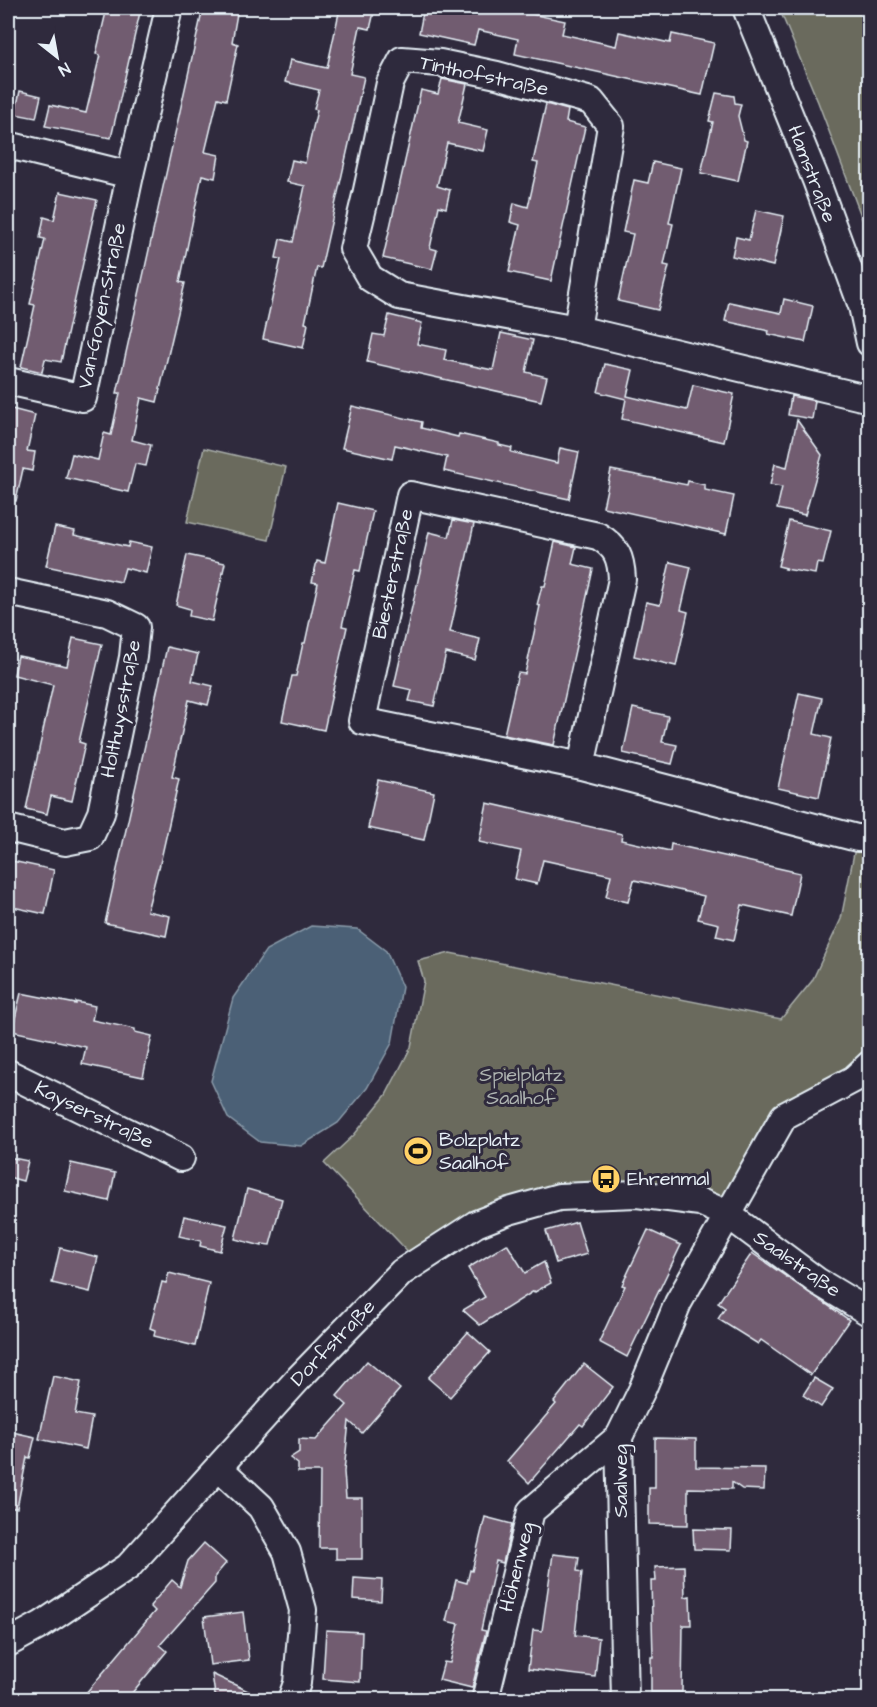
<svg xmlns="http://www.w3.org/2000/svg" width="877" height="1707" font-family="'Architects Daughter',sans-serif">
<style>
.green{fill:#6a6b5d;stroke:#a9aeaa;stroke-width:1.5}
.water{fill:#4b6176;stroke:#8a9baa;stroke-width:1.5}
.building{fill:#715b6f;stroke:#e8f1f8;stroke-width:1.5}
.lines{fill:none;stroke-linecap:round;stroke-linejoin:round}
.minor-casing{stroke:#e8f1f8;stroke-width:30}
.minor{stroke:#2f2a3d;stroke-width:26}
.labels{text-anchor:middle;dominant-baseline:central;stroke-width:6;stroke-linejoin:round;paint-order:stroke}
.street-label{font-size:20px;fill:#e8f1f8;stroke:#2f2a3d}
.park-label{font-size:20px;fill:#afb5b2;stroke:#2f2a3d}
.poi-label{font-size:20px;fill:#e8f1f8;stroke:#2f2a3d;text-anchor:start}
</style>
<rect width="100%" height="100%" fill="#2f2a3d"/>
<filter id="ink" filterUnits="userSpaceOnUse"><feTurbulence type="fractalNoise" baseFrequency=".0167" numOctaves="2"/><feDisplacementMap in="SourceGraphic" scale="12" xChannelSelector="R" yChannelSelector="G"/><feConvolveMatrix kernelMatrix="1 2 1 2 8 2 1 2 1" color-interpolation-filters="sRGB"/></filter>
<g filter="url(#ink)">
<g class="green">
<path d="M 779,8 L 869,8 L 869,237 L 818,102 Z"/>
<path d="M 204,448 L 286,467 L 269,540 L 187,522 Z"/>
<path d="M 857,838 L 869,838 L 869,1064 L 784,1116 L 727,1214 L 559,1197 L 417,1261 L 324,1163 L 354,1135 L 386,1095 L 411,1047 L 424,981 L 418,961 L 450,953 L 781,1019 L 812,981 L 841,919 Z"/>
</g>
<path class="water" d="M 311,926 L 357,929 L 386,951 L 402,987 L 392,1043 L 367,1088 L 338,1123 L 301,1146 L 260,1142 L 228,1118 L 211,1081 L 233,998 L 266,950 Z"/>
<g class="building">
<path d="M 107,8 L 141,8 L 111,138 L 45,126 L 50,105 L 86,113 L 100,55 L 96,54 Z"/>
<path d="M 203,8 L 238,8 L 232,42 L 238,44 L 226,100 L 218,98 L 205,152 L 219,155 L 215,178 L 202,175 L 180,282 L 185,283 L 157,402 L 141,398 L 132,440 L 151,445 L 146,466 L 135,464 L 128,492 L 66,478 L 72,454 L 98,460 L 104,433 L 111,435 L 120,393 L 117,393 Z"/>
<path d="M 340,8 L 375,8 L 370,29 L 360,27 L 350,74 L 364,77 L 321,268 L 317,267 L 305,323 L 308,324 L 303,348 L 263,339 L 281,259 L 276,258 L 280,239 L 293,242 L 305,186 L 287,182 L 292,160 L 305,163 L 317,110 L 314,109 L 319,90 L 285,82 L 290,60 L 327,68 Z"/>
<path d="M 424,8 L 503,8 L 565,21 L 562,34 L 616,46 L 619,32 L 670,43 L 672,34 L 714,43 L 702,95 L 515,54 L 518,39 L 478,30 L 474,45 L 419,33 Z"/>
<path d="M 442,79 L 467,84 L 458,123 L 488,130 L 483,151 L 447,143 L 437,186 L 450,190 L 446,208 L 439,206 L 430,248 L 437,250 L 432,269 L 383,258 L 421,90 L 438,94 Z"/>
<path d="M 20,91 L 41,96 L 36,118 L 15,114 Z"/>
<path d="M 716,93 L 734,96 L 735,103 L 741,104 L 738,116 L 744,140 L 747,141 L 738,181 L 701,173 L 713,122 L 709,121 Z"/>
<path d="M 546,104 L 568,110 L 566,122 L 585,127 L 551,281 L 509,272 L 520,225 L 510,222 L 514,203 L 528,207 L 538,163 L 533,162 Z"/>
<path d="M 653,162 L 681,168 L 669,223 L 673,224 L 664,265 L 669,266 L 658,310 L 618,301 L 633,234 L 623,232 L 634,180 L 648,183 Z"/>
<path d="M 60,192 L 97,200 L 61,362 L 45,359 L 42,372 L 21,367 L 35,305 L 30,304 L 45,239 L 40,238 L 44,217 L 54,220 Z"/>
<path d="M 756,210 L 784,216 L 773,266 L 732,256 L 736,237 L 749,240 Z"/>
<path d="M 784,299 L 813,306 L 805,342 L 768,334 L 769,331 L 725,321 L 729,302 L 781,313 Z"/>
<path d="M 389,315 L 422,323 L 417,344 L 446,350 L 444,360 L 493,370 L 501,333 L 533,340 L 526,372 L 547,377 L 541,401 L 367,362 L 373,334 L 384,336 Z"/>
<path d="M 605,364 L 633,370 L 627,396 L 648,401 L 687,410 L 693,385 L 734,394 L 724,442 L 622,419 L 626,399 L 598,392 Z"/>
<path d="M 791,396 L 815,401 L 812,419 L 788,415 Z"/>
<path d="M 352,406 L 422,422 L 421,428 L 458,437 L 459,434 L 499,443 L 499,445 L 512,448 L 511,452 L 557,463 L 560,448 L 579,452 L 569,499 L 444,471 L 447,457 L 395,445 L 392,459 L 342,448 Z"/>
<path d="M 8,408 L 35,415 L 27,451 L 35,452 L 32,471 L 23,469 L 16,501 L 8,500 Z"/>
<path d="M 797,420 L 822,455 L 805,515 L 777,509 L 782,487 L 770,485 L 775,464 L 787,467 Z"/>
<path d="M 611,470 L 687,485 L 688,481 L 705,485 L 705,490 L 734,496 L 726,534 L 603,507 Z"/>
<path d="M 338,503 L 373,511 L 360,571 L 355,570 L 342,626 L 347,627 L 324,730 L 282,721 L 292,676 L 296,676 L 303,643 L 305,643 L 318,583 L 312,582 L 317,561 L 325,563 Z"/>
<path d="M 453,520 L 474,524 L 450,632 L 480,639 L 475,660 L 446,653 L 434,706 L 409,701 L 412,690 L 394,686 L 429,532 L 449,537 Z"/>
<path d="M 789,521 L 831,531 L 823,564 L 817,563 L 815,574 L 785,569 L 786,568 L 778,566 Z"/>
<path d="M 55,527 L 75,531 L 74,535 L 128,547 L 129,542 L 152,547 L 146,573 L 125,568 L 121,582 L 46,566 Z"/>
<path d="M 555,542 L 576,547 L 572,564 L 593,569 L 554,745 L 504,735 L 518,673 L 525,674 L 540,606 L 537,605 L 542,586 L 545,586 Z"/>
<path d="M 187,555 L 225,563 L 212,621 L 189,616 L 190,609 L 176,605 Z"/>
<path d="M 670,562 L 691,567 L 681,610 L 688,612 L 676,666 L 634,656 L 646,602 L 660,605 Z"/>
<path d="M 73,638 L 102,644 L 79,742 L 85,744 L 72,801 L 51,796 L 47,814 L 26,809 L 53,685 L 14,675 L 18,656 L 67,666 Z"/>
<path d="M 167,647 L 198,654 L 192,681 L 213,686 L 208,705 L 189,700 L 172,777 L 179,779 L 159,868 L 158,868 L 147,911 L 170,916 L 166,936 L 105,923 Z"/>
<path d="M 799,693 L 822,698 L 814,734 L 831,738 L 819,797 L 778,788 Z"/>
<path d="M 633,708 L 668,716 L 662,742 L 677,745 L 672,764 L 623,753 Z"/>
<path d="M 378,780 L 434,792 L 424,840 L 368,828 Z"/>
<path d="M 487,803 L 622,834 L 621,840 L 670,851 L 671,844 L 800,873 L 791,916 L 742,905 L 734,940 L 716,936 L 719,924 L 698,919 L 704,896 L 634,880 L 628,902 L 606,897 L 611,875 L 543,860 L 537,884 L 515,879 L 521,851 L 479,842 Z"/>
<path d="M 12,861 L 54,870 L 45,914 L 8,906 L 8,883 Z"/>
<path d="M 21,993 L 76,1004 L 76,1002 L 95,1006 L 92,1020 L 135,1029 L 135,1032 L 152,1036 L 143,1077 L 82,1064 L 86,1047 L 12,1031 Z"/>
<path d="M 8,1157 L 28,1161 L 23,1181 L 8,1177 Z"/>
<path d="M 71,1163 L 115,1173 L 109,1201 L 65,1191 Z"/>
<path d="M 247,1189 L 282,1199 L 270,1245 L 262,1244 L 262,1246 L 235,1239 Z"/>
<path d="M 184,1216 L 227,1225 L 220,1251 L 200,1246 L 201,1241 L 179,1236 Z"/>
<path d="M 577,1222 L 587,1254 L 556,1263 L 546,1231 Z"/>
<path d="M 648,1230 L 681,1245 L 627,1357 L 599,1342 L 625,1286 L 622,1285 Z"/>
<path d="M 507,1244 L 525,1273 L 544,1262 L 551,1283 L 535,1292 L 534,1291 L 480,1325 L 463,1310 L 485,1297 L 468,1268 Z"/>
<path d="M 60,1248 L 98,1257 L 90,1292 L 52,1283 Z"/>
<path d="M 752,1253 L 849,1320 L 811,1375 L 761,1340 L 758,1344 L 718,1319 L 725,1308 L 718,1303 Z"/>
<path d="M 169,1273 L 209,1283 L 195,1346 L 154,1336 L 155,1330 L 150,1328 L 162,1282 L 166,1283 Z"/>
<path d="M 468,1332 L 490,1352 L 450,1397 L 428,1378 Z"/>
<path d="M 367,1361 L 400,1389 L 362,1433 L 349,1421 L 344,1472 L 346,1498 L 362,1498 L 362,1559 L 336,1559 L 336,1548 L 319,1548 L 320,1472 L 298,1472 L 298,1464 L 290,1458 L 299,1452 L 299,1439 L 316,1440 L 347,1405 L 337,1396 Z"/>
<path d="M 584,1364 L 613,1387 L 583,1426 L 580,1424 L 529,1483 L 507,1461 L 556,1404 L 554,1402 Z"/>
<path d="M 53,1376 L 81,1382 L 75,1414 L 92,1417 L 86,1449 L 39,1439 Z"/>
<path d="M 814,1378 L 833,1389 L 821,1407 L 803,1395 Z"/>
<path d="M 8,1431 L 35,1437 L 30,1458 L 27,1457 L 17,1508 L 8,1508 Z"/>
<path d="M 655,1438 L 696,1439 L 696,1467 L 765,1468 L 764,1490 L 742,1489 L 732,1482 L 732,1489 L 688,1488 L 688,1525 L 649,1524 L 649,1488 L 655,1488 Z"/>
<path d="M 485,1517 L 512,1524 L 503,1563 L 496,1561 L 481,1630 L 486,1631 L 472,1688 L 439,1680 L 444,1662 L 450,1663 L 459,1624 L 446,1621 L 456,1580 L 467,1583 L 470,1570 L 472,1571 Z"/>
<path d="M 693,1529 L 732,1530 L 731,1550 L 694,1549 Z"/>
<path d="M 204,1543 L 226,1563 L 215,1576 L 215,1583 L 160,1645 L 167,1651 L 126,1700 L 80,1700 L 155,1611 L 150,1606 L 172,1580 L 180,1587 L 188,1561 Z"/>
<path d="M 553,1554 L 579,1557 L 577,1571 L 582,1572 L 575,1635 L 599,1638 L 595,1677 L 528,1669 L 533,1630 L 542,1631 Z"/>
<path d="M 684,1566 L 685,1597 L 690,1596 L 691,1625 L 683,1625 L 682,1692 L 651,1692 L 651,1657 L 653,1657 L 651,1581 L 656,1581 L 655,1567 Z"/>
<path d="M 354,1578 L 382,1580 L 381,1601 L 353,1599 Z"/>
<path d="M 243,1612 L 249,1660 L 210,1665 L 204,1617 Z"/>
<path d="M 326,1630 L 362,1632 L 360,1682 L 323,1679 Z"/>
<path d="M 212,1674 L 267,1700 L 223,1700 L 215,1695 Z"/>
</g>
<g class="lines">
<g class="minor-casing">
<g id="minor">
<path d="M 746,8 L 816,180 L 862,306 L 870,343"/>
<path d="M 8,145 L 130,175"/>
<path d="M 577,329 L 611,126 L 591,101 L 497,75 L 440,63 L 402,60 L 390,83 L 366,195 L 353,249 L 370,278 L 399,296 L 577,329 L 870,399"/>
<path d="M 8,381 L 83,398 L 130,175 L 169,8"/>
<path d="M 8,592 L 107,613 L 136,627 L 133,657 L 101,813 L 90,837 L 65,842 L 8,828"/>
<path d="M 581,766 L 622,579 C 621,558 617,547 598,536 L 410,495 L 362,721 L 581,766 L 857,838 L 870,838"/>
<path d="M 8,1073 L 181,1158"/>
<path d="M 219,1468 L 261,1507 L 287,1552 L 303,1610 L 297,1683 L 291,1700"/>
<path d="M 8,1643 L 41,1625 L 128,1567 L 299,1378 L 402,1272 L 476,1224 L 509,1211 L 559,1197 L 637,1194 L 700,1202 L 727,1214 L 817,1281 L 870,1313"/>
<path d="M 485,1700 L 531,1511 L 619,1437"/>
<path d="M 625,1700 L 619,1437 L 642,1390 L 678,1303 L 784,1116 L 854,1079 L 870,1064"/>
</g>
</g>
<use href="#minor" class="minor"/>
</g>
</g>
<defs>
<g id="stadium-disc" transform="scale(1.5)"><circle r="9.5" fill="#ffd166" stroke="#2f2a3d"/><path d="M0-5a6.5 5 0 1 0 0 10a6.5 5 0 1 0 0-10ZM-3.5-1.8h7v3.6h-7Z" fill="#111"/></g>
<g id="bus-disc" transform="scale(1.5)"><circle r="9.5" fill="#ffd166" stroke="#2f2a3d"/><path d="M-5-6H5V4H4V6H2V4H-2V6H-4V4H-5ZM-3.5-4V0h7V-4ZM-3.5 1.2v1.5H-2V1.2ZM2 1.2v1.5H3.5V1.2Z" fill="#111"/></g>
</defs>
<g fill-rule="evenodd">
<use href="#stadium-disc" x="418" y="1151"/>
<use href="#bus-disc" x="606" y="1179"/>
</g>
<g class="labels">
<g class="street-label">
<text transform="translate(484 76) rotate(12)">Tinthofstraße</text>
<text transform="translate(812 174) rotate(69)">Hamstraße</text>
<text transform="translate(102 306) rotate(-78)">Van-Goyen-Straße</text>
<text transform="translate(393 574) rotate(-78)">Biesterstraße</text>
<text transform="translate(121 709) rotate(-79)">Holthuysstraße</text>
<text transform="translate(94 1115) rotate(26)">Kayserstraße</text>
<text transform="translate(797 1264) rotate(35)">Saalstraße</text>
<text transform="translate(333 1343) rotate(-46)">Dorfstraße</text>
<text transform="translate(621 1481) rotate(-90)">Saalweg</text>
<text transform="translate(517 1567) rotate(-76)">Höhenweg</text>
</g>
<g class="park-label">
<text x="521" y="1075">Spielplatz<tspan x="521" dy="23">Saalhof</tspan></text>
</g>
<g class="poi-label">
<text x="439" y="1140">Bolzplatz<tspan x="439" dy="23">Saalhof</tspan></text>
<text x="627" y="1179">Ehrenmal</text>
</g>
</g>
<rect width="877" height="1707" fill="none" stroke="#2f2a3d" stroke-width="30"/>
<rect x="15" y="15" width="847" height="1677" fill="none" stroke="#e8f1f8" stroke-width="2" filter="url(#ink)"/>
<g transform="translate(57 57) rotate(149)" stroke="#2f2a3d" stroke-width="4.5" paint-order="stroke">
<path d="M0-4.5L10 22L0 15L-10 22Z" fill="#e8f1f8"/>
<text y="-9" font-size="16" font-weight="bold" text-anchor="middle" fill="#e8f1f8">N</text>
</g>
</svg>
